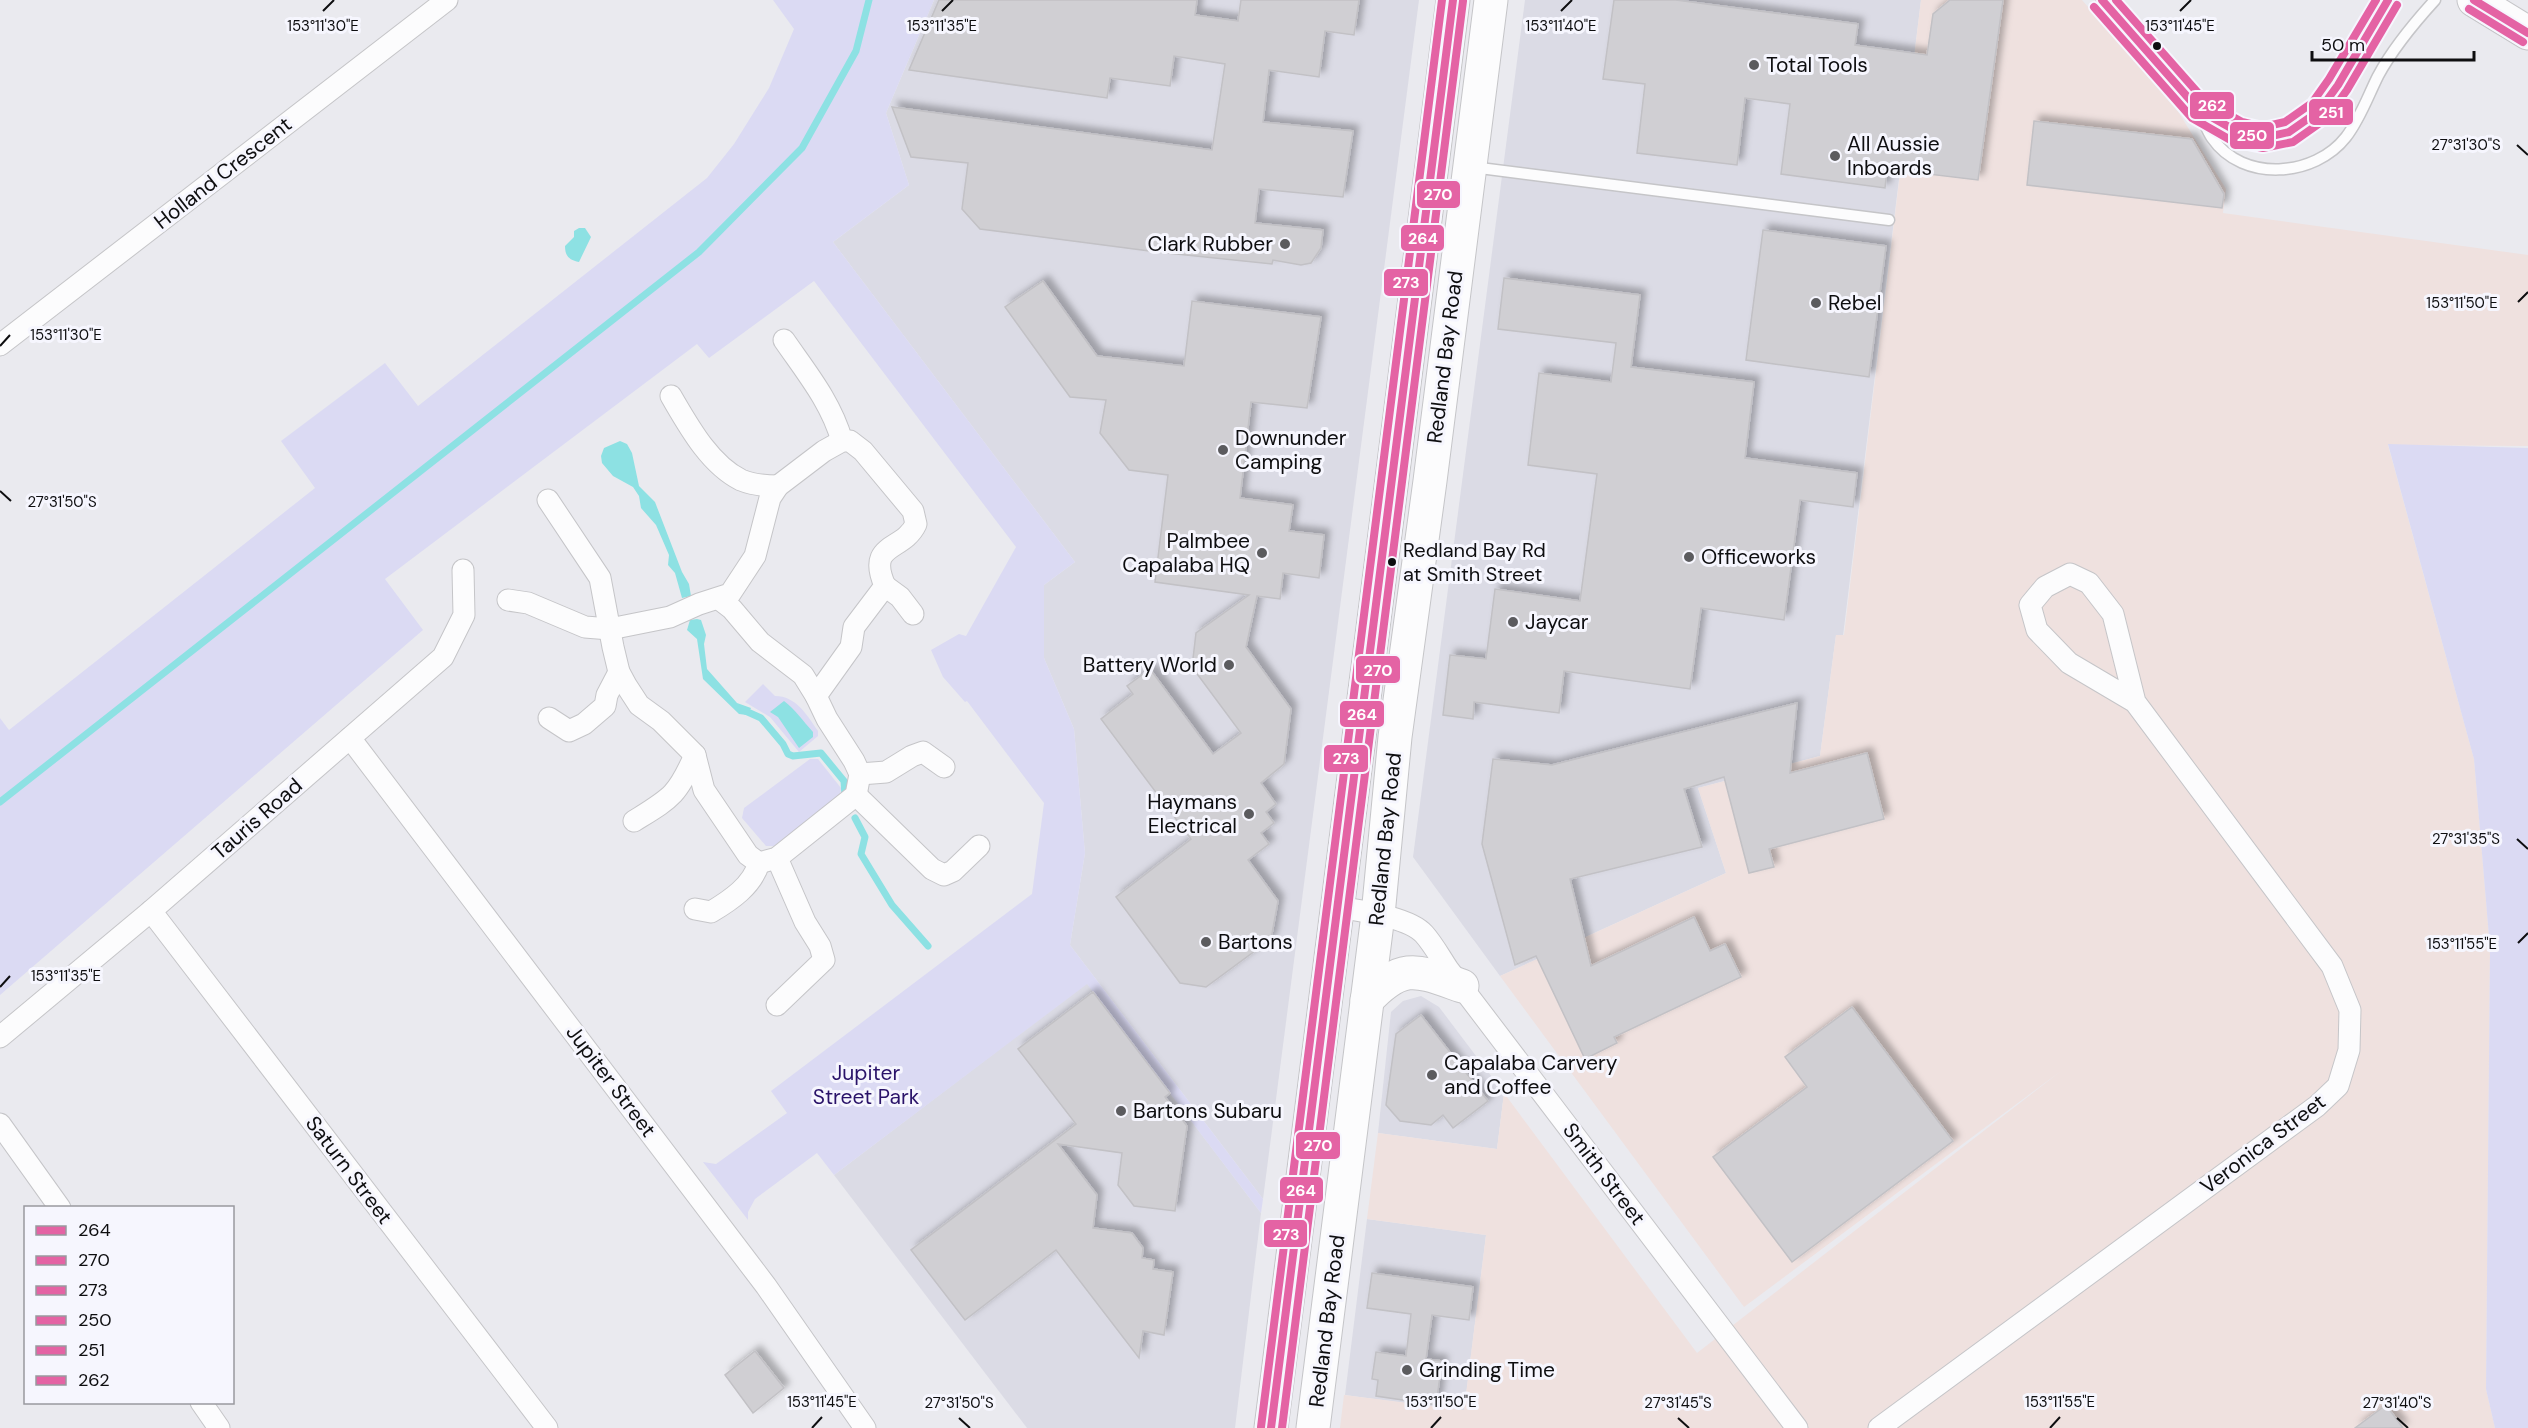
<svg xmlns="http://www.w3.org/2000/svg" width="2528" height="1428" font-family="'DM Sans',sans-serif">
<style>
.built{fill:#dbdbe5}
.industrial{fill:#efe1df}
.green{fill:#dbdaf3}
.water{fill:#8de1e3}
.lines{fill:none;stroke-linecap:round;stroke-linejoin:round}
.stream{stroke:#8de1e3;stroke-width:7}
.building{fill:#d0cfd3;stroke:#c2c1c5;stroke-width:1.5;filter:url(#shadow)}
.lane-casing{stroke:#c5c5c8;stroke-width:13}
.street-casing{stroke:#c5c5c8;stroke-width:23}
.primary-casing{stroke:#c5c5c8;stroke-width:35}
.highway-casing{stroke:#c5c5c8;stroke-width:35}
.lane{stroke:#fcfcfd;stroke-width:10}
.street{stroke:#fcfcfd;stroke-width:21}
.primary{stroke:#fcfcfd;stroke-width:33}
.highway{stroke:#fcfcfd;stroke-width:33}
.bus-1-casing{stroke:#f6f6fe;stroke-width:12}
.bus-2-casing{stroke:#f6f6fe;stroke-width:12}
.bus-3-casing{stroke:#f6f6fe;stroke-width:12}
.bus-4-casing{stroke:#f6f6fe;stroke-width:12}
.bus-5-casing{stroke:#f6f6fe;stroke-width:12}
.bus-6-casing{stroke:#f6f6fe;stroke-width:12}
.bus-1{stroke:#e463a4;stroke-width:8}
.bus-2{stroke:#e463a4;stroke-width:8}
.bus-3{stroke:#e463a4;stroke-width:8}
.bus-4{stroke:#e463a4;stroke-width:8}
.bus-5{stroke:#e463a4;stroke-width:8}
.bus-6{stroke:#e463a4;stroke-width:8}
.ticks{fill:none;stroke:#0e0e10;stroke-width:2}
.bus-dot{fill:#0e0e10;stroke:#f6f6fe;stroke-width:2}
.poi-dot{fill:#5b5b5e;stroke:#f6f6fe;stroke-width:2}
.labels{text-anchor:middle;dominant-baseline:central;stroke-width:6;stroke-linejoin:round;paint-order:stroke}
.bus-label{font-size:20px;fill:#0e0e10;stroke:#f6f6fe;text-anchor:start}
.poi-label{font-size:21px;fill:#0e0e10;stroke:#f6f6fe;text-anchor:start}
.street-label{font-size:21px;fill:#0e0e10;stroke:#f6f6fe}
.park-label{font-size:21px;fill:#2a1369;stroke:#f6f6fe}
.ticks-label{font-size:15px;text-anchor:middle;fill:#0e0e10;stroke:#f6f6fe;stroke-width:6;stroke-linejoin:round;paint-order:stroke}
.line-badge{stroke:#f6f6fe;stroke-width:2}
.badge-label{font-size:16px;text-anchor:middle;font-weight:bold;fill:#fff}
</style>
<defs>
<filter id="shadow"><feDropShadow dx="5.5" dy="-5.5" stdDeviation="3" flood-color="#0004"/></filter>
</defs>
<rect width="100%" height="100%" fill="#eaeaef"/>
<g class="built">
<path d="M 934,0 L 1419,0 L 1263,1199 L 1070,945 L 1085,853 L 1074,729 L 1044,658 L 1044,585 L 1075,562 L 833,242 L 909,185 L 886,113 Z"/>
<path d="M 1525,0 L 1921,0 L 1843,636 L 1836,635 L 1820,756 L 1698,788 L 1726,873 L 1500,976 L 1413,857 Z"/>
<path d="M 1087,983 L 1261,1213 L 1235,1428 L 1027,1428 L 834,1175 Z"/>
<path d="M 1421,996 L 1439,1007 L 1504,1093 L 1497,1149 L 1378,1133 L 1391,1012 L 1403,1001 Z"/>
<path d="M 1367,1219 L 1486,1235 L 1464,1411 L 1345,1395 Z"/>
</g>
<path class="industrial" d="M 1921,0 L 2082,0 L 2179,113 L 2226,189 L 2223,213 L 2528,255 L 2528,446 L 2388,445 L 2474,759 L 2490,948 L 2486,1389 L 2495,1428 L 1340,1428 L 1344,1395 L 1464,1410 L 1486,1235 L 1367,1219 L 1378,1133 L 1497,1149 L 1504,1093 L 1697,1353 L 2061,1071 L 1744,1307 L 1500,976 L 1726,873 L 1698,788 L 1820,756 L 1836,635 L 1844,635 Z"/>
<g class="green">
<path d="M 773,0 L 934,0 L 886,113 L 909,185 L 833,242 L 1075,562 L 1044,585 L 1044,658 L 1074,729 L 1085,853 L 1070,945 L 1263,1199 L 1261,1213 L 1087,984 L 834,1175 L 817,1153 L 755,1199 L 748,1212 L 748,1220 L 703,1162 L 716,1164 L 787,1113 L 771,1091 L 1032,894 L 1044,803 L 967,701 L 965,702 L 943,677 L 931,650 L 959,634 L 966,636 L 1016,547 L 814,281 L 709,358 L 697,344 L 385,579 L 423,630 L 0,995 L 0,718 L 9,730 L 315,488 L 281,441 L 385,363 L 418,406 L 707,178 L 734,144 L 769,88 L 794,29 Z"/>
<path d="M 2388,444 L 2528,448 L 2528,1428 L 2495,1428 L 2486,1389 L 2490,948 L 2474,759 Z"/>
<path d="M 763,684 L 775,696 C 796,696 807,715 818,731 L 818,736 L 799,752 L 770,717 L 745,702 Z"/>
<path d="M 810,759 L 818,759 L 841,788 L 840,796 L 774,846 L 766,846 L 742,818 L 744,808 Z"/>
</g>
<g class="water">
<path d="M 579,228 L 585,228 L 591,237 L 579,262 C 569,260 565,256 565,246 L 574,237 L 574,231 Z"/>
<path d="M 620,441 L 627,444 L 632,453 L 639,486 L 655,502 L 682,572 L 689,584 L 691,596 L 682,598 L 675,573 L 668,565 L 669,555 L 656,525 L 641,508 L 639,496 L 633,487 L 613,476 L 602,463 L 601,456 L 604,448 Z"/>
<path d="M 697,619 L 701,620 L 706,635 L 704,644 L 707,669 L 737,703 L 751,708 L 747,715 L 739,714 L 703,679 L 697,639 L 687,630 L 690,620 Z"/>
<path d="M 784,701 C 795,709 803,721 813,732 L 813,737 L 799,748 L 778,717 L 770,712 Z"/>
</g>
<g class="lines">
<g class="stream">
<path d="M 741,709 L 761,718 L 783,744 L 788,754 L 793,756 L 821,753 L 844,781 L 845,796"/>
<path d="M 0,802 L 699,252 L 802,148 L 856,51 L 869,0"/>
<path d="M 855,818 L 865,837 L 861,854 L 892,905 L 928,946"/>
</g>
</g>
<g class="building">
<path d="M 939,0 L 1197,0 L 1195,15 L 1238,21 L 1241,0 L 1359,0 L 1354,35 L 1325,31 L 1319,77 L 1269,70 L 1263,122 L 1353,131 L 1343,197 L 1259,189 L 1255,223 L 1323,230 L 1321,248 L 1311,263 L 1301,265 L 1273,260 L 1272,264 L 1157,252 L 980,229 L 962,209 L 968,163 L 911,157 L 892,107 L 1212,150 L 1225,64 L 1174,56 L 1170,86 L 1110,78 L 1107,98 L 909,70 Z"/>
<path d="M 1614,0 L 1676,0 L 1858,24 L 1855,45 L 1927,55 L 1933,14 L 1950,0 L 2003,0 L 1978,180 L 1887,169 L 1885,188 L 1781,174 L 1790,104 L 1745,98 L 1737,165 L 1637,153 L 1645,84 L 1603,79 Z"/>
<path d="M 2034,121 L 2192,139 L 2224,194 L 2222,208 L 2027,185 Z"/>
<path d="M 1763,230 L 1886,246 L 1869,377 L 1746,360 Z"/>
<path d="M 1504,278 L 1640,295 L 1631,367 L 1754,382 L 1745,458 L 1857,473 L 1853,507 L 1800,500 L 1784,620 L 1701,608 L 1690,689 L 1564,671 L 1559,713 L 1474,702 L 1473,719 L 1443,715 L 1450,655 L 1486,659 L 1495,589 L 1580,601 L 1597,474 L 1528,465 L 1539,373 L 1611,382 L 1616,343 L 1498,329 Z"/>
<path d="M 1043,281 L 1097,356 L 1184,366 L 1192,301 L 1321,317 L 1307,408 L 1251,402 L 1240,498 L 1293,505 L 1289,531 L 1324,535 L 1319,578 L 1283,573 L 1280,599 L 1257,596 L 1246,647 L 1291,709 L 1284,764 L 1261,783 L 1276,804 L 1266,812 L 1274,823 L 1261,833 L 1269,844 L 1248,860 L 1278,901 L 1271,939 L 1206,987 L 1180,983 L 1116,897 L 1191,839 L 1101,719 L 1133,694 L 1127,686 L 1150,669 L 1213,754 L 1241,733 L 1192,667 L 1196,633 L 1249,595 L 1155,582 L 1168,475 L 1129,470 L 1100,433 L 1106,400 L 1070,397 L 1005,307 Z"/>
<path d="M 1797,703 L 1790,773 L 1867,753 L 1884,819 L 1769,849 L 1774,867 L 1749,873 L 1724,777 L 1684,789 L 1702,847 L 1570,879 L 1591,966 L 1694,917 L 1710,951 L 1725,944 L 1741,977 L 1614,1037 L 1617,1043 L 1585,1059 L 1536,956 L 1515,965 L 1482,844 L 1493,759 L 1552,765 Z"/>
<path d="M 1093,992 L 1170,1093 L 1165,1097 L 1187,1126 L 1175,1211 L 1134,1206 L 1118,1185 L 1122,1153 L 1058,1144 L 1097,1195 L 1093,1228 L 1132,1233 L 1143,1248 L 1142,1258 L 1154,1260 L 1153,1269 L 1173,1272 L 1164,1335 L 1143,1331 L 1139,1358 L 1056,1250 L 965,1320 L 911,1250 L 1076,1124 L 1018,1049 Z"/>
<path d="M 1852,1007 L 1953,1141 L 1792,1262 L 1713,1157 L 1807,1087 L 1785,1057 Z"/>
<path d="M 1421,1015 L 1488,1101 L 1453,1128 L 1443,1115 L 1431,1125 L 1400,1121 L 1386,1105 L 1396,1034 Z"/>
<path d="M 1372,1273 L 1473,1287 L 1469,1320 L 1432,1315 L 1426,1359 L 1442,1361 L 1436,1405 L 1376,1396 L 1378,1380 L 1372,1379 L 1376,1352 L 1406,1356 L 1411,1314 L 1367,1308 Z"/>
<path d="M 755,1351 L 784,1388 L 753,1413 L 725,1375 Z"/>
<path d="M 2386,1405 L 2403,1428 L 2355,1428 Z"/>
</g>
<g class="lines">
<g class="lane-casing">
<g id="lane">
<path d="M 2102,0 C 2130,30 2158,60 2184,91 C 2190,98 2197,105 2200,113 C 2204,121 2207,131 2212,138 C 2243,183 2315,177 2346,137 C 2360,119 2368,96 2378,76 C 2393,48 2414,23 2435,0"/>
<path d="M 2199,110 L 2250,136 L 2275,136 L 2304,123 L 2328,100 L 2388,0"/>
<path d="M 1472,167 L 1889,220"/>
</g>
</g>
<g class="street-casing">
<g id="street">
<path d="M 784,340 C 806,372 831,402 842,441"/>
<path d="M 0,345 L 447,0"/>
<path d="M 671,396 C 688,425 709,464 741,480 C 753,485 765,486 778,486"/>
<path d="M 548,500 L 600,578 L 613,647 L 619,672 L 626,685 L 639,705 L 661,721 L 695,755 L 704,790 L 748,855 L 759,863 L 777,858 L 856,795 L 860,774 L 854,761 L 827,719 L 816,696 L 803,675 L 760,642 L 732,609 L 719,599"/>
<path d="M 885,586 L 900,597 L 913,614"/>
<path d="M 508,600 L 528,603 L 585,627 L 610,629 L 670,617 L 699,604 L 730,594 L 755,556 L 770,498 L 778,486 L 824,451 L 842,441 L 850,441 L 863,451 L 913,511 L 916,524 C 903,552 866,542 885,586 L 854,627 L 851,647 L 816,696"/>
<path d="M 549,718 L 569,731 L 584,724 L 605,706 L 607,695 L 619,672"/>
<path d="M 350,738 L 766,1286 L 865,1428"/>
<path d="M 860,774 L 886,772 L 912,756 L 923,752 L 944,767"/>
<path d="M 856,795 L 932,869 L 944,875 L 953,871 L 979,846"/>
<path d="M 634,821 C 671,798 677,796 695,755"/>
<path d="M 1338,907 C 1360,911 1409,917 1424,934 C 1433,944 1440,957 1448,969 L 1797,1428"/>
<path d="M 695,909 L 711,912 C 731,900 752,886 759,863"/>
<path d="M 151,911 L 547,1428"/>
<path d="M 777,1005 L 824,960 L 820,946 L 805,922 L 777,858"/>
<path d="M 0,1037 L 151,911 L 443,657 L 464,615 L 463,570"/>
<path d="M 0,1124 L 60,1208"/>
<path d="M 201,1402 L 219,1428"/>
<path d="M 1879,1428 L 2317,1106 L 2338,1086 L 2349,1050 L 2350,1010 L 2332,966 L 2135,702 L 2069,663 L 2037,630 L 2030,605 L 2045,587 L 2070,574 L 2089,583 L 2113,614 L 2135,702"/>
</g>
</g>
<g class="primary-casing">
<g id="primary">
<path d="M 1367,1000 C 1403,962 1416,970 1462,986"/>
<path d="M 1271,1428 L 1453,0"/>
<path d="M 1313,1428 L 1378,915 L 1395,737 L 1430,481 L 1491,0"/>
</g>
</g>
<g class="highway-casing">
<path id="highway" d="M 2474,0 L 2528,33"/>
</g>
<use href="#lane" class="lane"/>
<use href="#street" class="street"/>
<use href="#primary" class="primary"/>
<use href="#highway" class="highway"/>
<g class="bus-1-casing">
<path id="bus-1" d="M 1271,1428 L 1453,0"/>
</g>
<g class="bus-2-casing">
<path id="bus-2" d="M 1282,1428 L 1463,1"/>
</g>
<g class="bus-3-casing">
<path id="bus-3" d="M 1261,1427 L 1442,0"/>
</g>
<g class="bus-4-casing">
<g id="bus-4">
<path d="M 2102,0 L 2199,110 L 2238,132 L 2263,138 L 2289,132 L 2319,111 L 2338,85 L 2388,0"/>
<path d="M 2474,0 L 2528,33"/>
</g>
</g>
<g class="bus-5-casing">
<g id="bus-5">
<path d="M 2094,7 L 2192,118 L 2234,142 L 2263,148 L 2293,142 L 2327,118 L 2347,90 L 2397,5"/>
<path d="M 2469,9 L 2523,42"/>
</g>
</g>
<g class="bus-6-casing">
<path id="bus-6" d="M 2116,0 L 2206,102 L 2242,122 L 2263,127 L 2285,122 L 2312,103 L 2329,79 L 2376,0"/>
</g>
<use href="#bus-1" class="bus-1"/>
<use href="#bus-2" class="bus-2"/>
<use href="#bus-3" class="bus-3"/>
<use href="#bus-4" class="bus-4"/>
<use href="#bus-5" class="bus-5"/>
<use href="#bus-6" class="bus-6"/>
</g>
<path class="ticks" d="M 323,11 L 334,0M 942,11 L 953,0M 1561,11 L 1572,0M 2180,11 L 2191,0M 2517,145 L 2528,155M 2518,302 L 2528,292M 0,346 L 10,335M 0,491 L 11,501M 2517,839 L 2528,849M 2518,943 L 2528,933M 0,987 L 10,976M 959,1418 L 970,1428M 1678,1418 L 1689,1428M 2397,1418 L 2408,1428M 812,1428 L 822,1417M 1431,1428 L 1441,1417M 2050,1428 L 2060,1417"/>
<g class="bus-dot">
<circle cx="2157" cy="46" r="5"/>
<circle cx="1392" cy="562" r="5"/>
</g>
<g class="poi-dot">
<circle cx="1754" cy="65" r="6"/>
<circle cx="1835" cy="156" r="6"/>
<circle cx="1285" cy="244" r="6"/>
<circle cx="1816" cy="303" r="6"/>
<circle cx="1223" cy="450" r="6"/>
<circle cx="1262" cy="553" r="6"/>
<circle cx="1689" cy="557" r="6"/>
<circle cx="1513" cy="622" r="6"/>
<circle cx="1229" cy="665" r="6"/>
<circle cx="1249" cy="814" r="6"/>
<circle cx="1206" cy="942" r="6"/>
<circle cx="1432" cy="1075" r="6"/>
<circle cx="1121" cy="1111" r="6"/>
<circle cx="1407" cy="1370" r="6"/>
</g>
<g class="labels">
<g class="bus-label">
<text x="1403" y="550">Redland Bay Rd<tspan x="1403" dy="24">at Smith Street</tspan></text>
</g>
<g class="poi-label">
<text x="1766" y="65">Total Tools</text>
<text x="1847" y="144">All Aussie<tspan x="1847" dy="24">Inboards</tspan></text>
<text x="1273" y="244" text-anchor="end">Clark Rubber</text>
<text x="1828" y="303">Rebel</text>
<text x="1235" y="438">Downunder<tspan x="1235" dy="24">Camping</tspan></text>
<text x="1250" y="541" text-anchor="end">Palmbee<tspan x="1250" dy="24">Capalaba HQ</tspan></text>
<text x="1701" y="557">Officeworks</text>
<text x="1525" y="622">Jaycar</text>
<text x="1217" y="665" text-anchor="end">Battery World</text>
<text x="1237" y="802" text-anchor="end">Haymans<tspan x="1237" dy="24">Electrical</tspan></text>
<text x="1218" y="942">Bartons</text>
<text x="1444" y="1063">Capalaba Carvery<tspan x="1444" dy="24">and Coffee</tspan></text>
<text x="1133" y="1111">Bartons Subaru</text>
<text x="1419" y="1370">Grinding Time</text>
</g>
<g class="street-label">
<text transform="translate(223 173) rotate(-38)">Holland Crescent</text>
<text transform="translate(1445 357) rotate(-83)">Redland Bay Road</text>
<text transform="translate(257 819) rotate(-41)">Tauris Road</text>
<text transform="translate(1385 839) rotate(-84)">Redland Bay Road</text>
<text transform="translate(611 1081) rotate(53)">Jupiter Street</text>
<text transform="translate(2263 1144) rotate(-37)">Veronica Street</text>
<text transform="translate(349 1170) rotate(53)">Saturn Street</text>
<text transform="translate(1604 1174) rotate(53)">Smith Street</text>
<text transform="translate(1327 1321) rotate(-83)">Redland Bay Road</text>
</g>
<g class="park-label">
<text x="866" y="1073">Jupiter<tspan x="866" dy="24">Street Park</tspan></text>
</g>
</g>
<g class="ticks-label">
<text x="323" y="31">153°11'30"E</text>
<text x="942" y="31">153°11'35"E</text>
<text x="1561" y="31">153°11'40"E</text>
<text x="2180" y="31">153°11'45"E</text>
<text x="2466" y="150">27°31'30"S</text>
<text x="2462" y="308">153°11'50"E</text>
<text x="66" y="340">153°11'30"E</text>
<text x="62" y="507">27°31'50"S</text>
<text x="2466" y="844">27°31'35"S</text>
<text x="2462" y="949">153°11'55"E</text>
<text x="66" y="981">153°11'35"E</text>
<text x="822" y="1407">153°11'45"E</text>
<text x="1441" y="1407">153°11'50"E</text>
<text x="2060" y="1407">153°11'55"E</text>
<text x="959" y="1408">27°31'50"S</text>
<text x="1678" y="1408">27°31'45"S</text>
<text x="2397" y="1408">27°31'40"S</text>
</g>
<g class="line-badge">
<rect x="2189" y="91" width="46" height="29" rx="6" fill="#e463a4"/>
<rect x="2308" y="98" width="46" height="28" rx="6" fill="#e463a4"/>
<rect x="2229" y="121" width="46" height="29" rx="6" fill="#e463a4"/>
<rect x="1416" y="180" width="45" height="29" rx="6" fill="#e463a4"/>
<rect x="1400" y="224" width="45" height="28" rx="6" fill="#e463a4"/>
<rect x="1383" y="268" width="46" height="29" rx="6" fill="#e463a4"/>
<rect x="1355" y="655" width="46" height="29" rx="6" fill="#e463a4"/>
<rect x="1339" y="700" width="46" height="28" rx="6" fill="#e463a4"/>
<rect x="1323" y="744" width="46" height="29" rx="6" fill="#e463a4"/>
<rect x="1295" y="1131" width="46" height="29" rx="6" fill="#e463a4"/>
<rect x="1279" y="1176" width="45" height="28" rx="6" fill="#e463a4"/>
<rect x="1263" y="1219" width="45" height="29" rx="6" fill="#e463a4"/>
</g>
<g class="badge-label">
<text x="2212" y="111">262</text>
<text x="2331" y="118">251</text>
<text x="2252" y="141">250</text>
<text x="1438" y="200">270</text>
<text x="1423" y="244">264</text>
<text x="1406" y="288">273</text>
<text x="1378" y="676">270</text>
<text x="1362" y="720">264</text>
<text x="1346" y="764">273</text>
<text x="1318" y="1151">270</text>
<text x="1301" y="1196">264</text>
<text x="1286" y="1240">273</text>
</g>
<rect x="24" y="1206" width="210" height="198" fill="#f6f6fe" stroke="#99999f" stroke-width="1.5"/>
<rect x="36" y="1226" width="30" height="9" fill="#e463a4" stroke="#99999f" stroke-width="1.5"/>
<text x="78" y="1236" font-size="18" fill="#0e0e10">264</text>
<rect x="36" y="1256" width="30" height="9" fill="#e463a4" stroke="#99999f" stroke-width="1.5"/>
<text x="78" y="1266" font-size="18" fill="#0e0e10">270</text>
<rect x="36" y="1286" width="30" height="9" fill="#e463a4" stroke="#99999f" stroke-width="1.5"/>
<text x="78" y="1296" font-size="18" fill="#0e0e10">273</text>
<rect x="36" y="1316" width="30" height="9" fill="#e463a4" stroke="#99999f" stroke-width="1.5"/>
<text x="78" y="1326" font-size="18" fill="#0e0e10">250</text>
<rect x="36" y="1346" width="30" height="9" fill="#e463a4" stroke="#99999f" stroke-width="1.5"/>
<text x="78" y="1356" font-size="18" fill="#0e0e10">251</text>
<rect x="36" y="1376" width="30" height="9" fill="#e463a4" stroke="#99999f" stroke-width="1.5"/>
<text x="78" y="1386" font-size="18" fill="#0e0e10">262</text>
<path d="M2312 51v9h162v-9" fill="none" stroke="#0e0e10" stroke-width="3"/>
<text x="2321" y="51" font-size="18" fill="#0e0e10" stroke="#f6f6fe" stroke-width="4.5" paint-order="stroke">50 m</text>
</svg>
